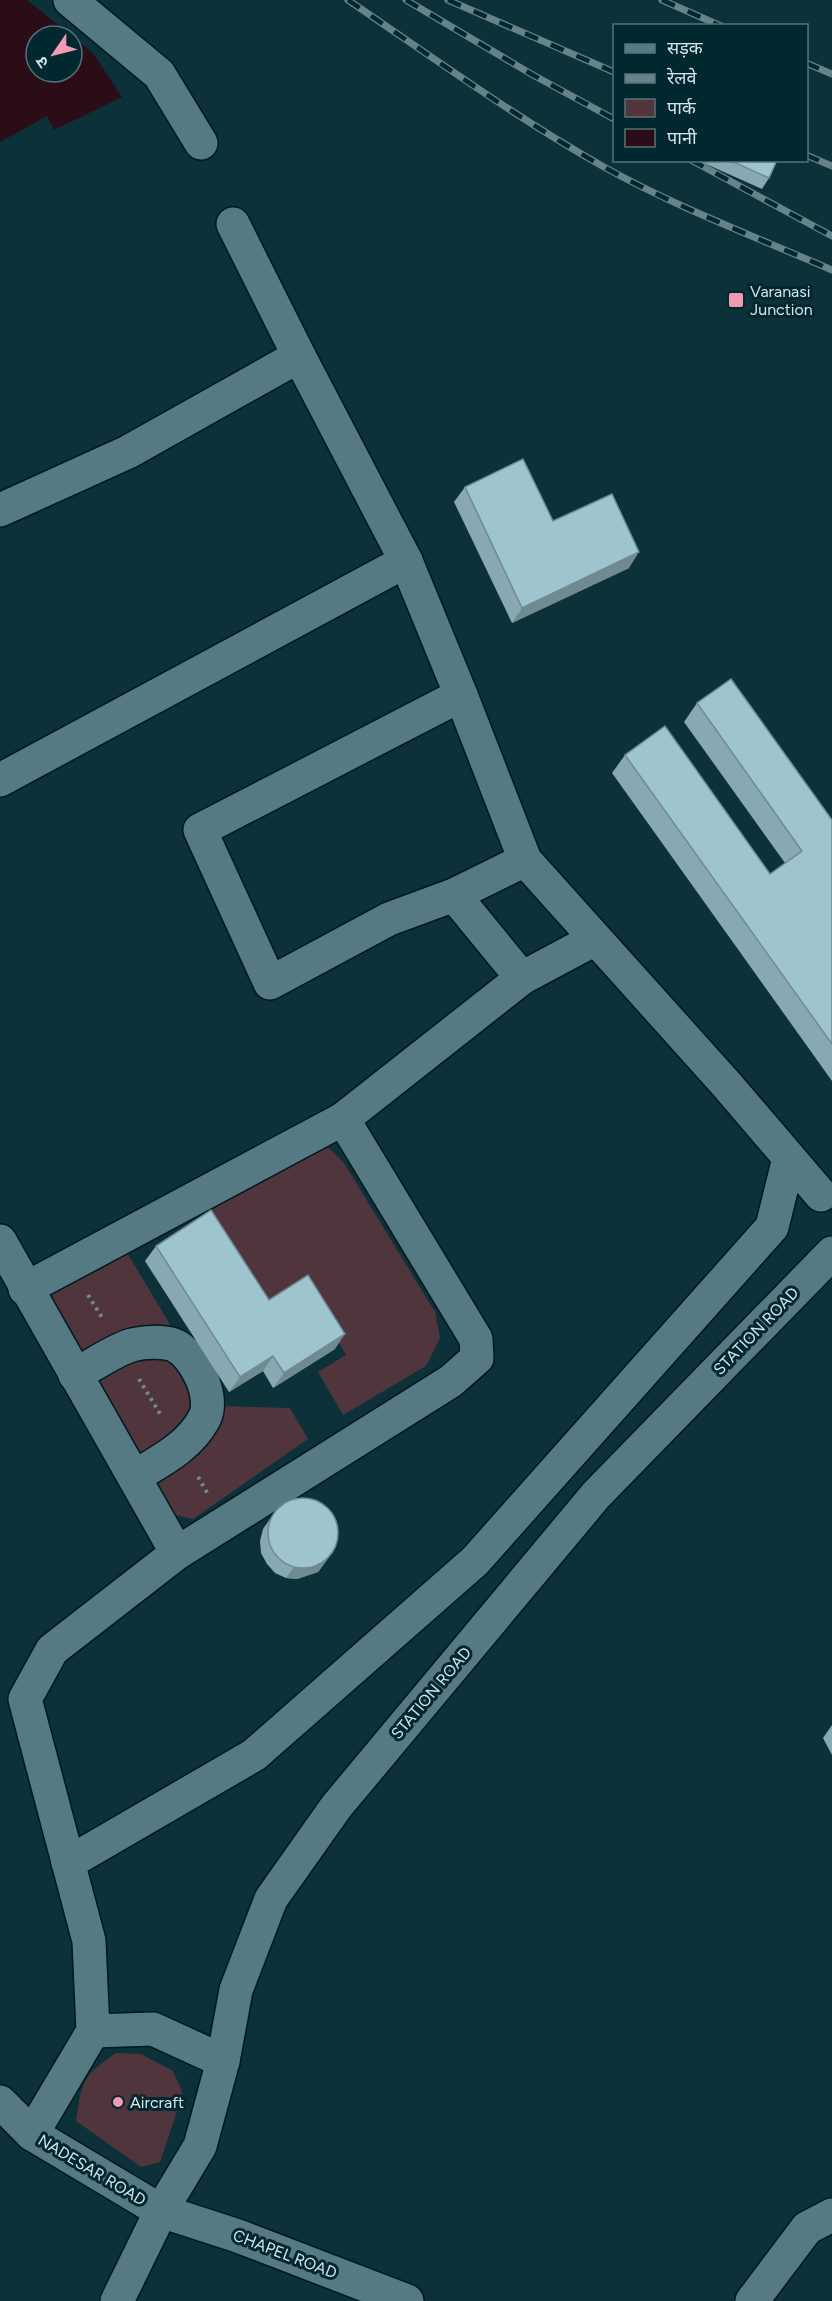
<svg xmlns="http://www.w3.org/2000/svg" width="832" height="2301" font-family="Figtree,'Noto Sans Devanagari',sans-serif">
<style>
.green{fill:#50353d}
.water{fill:#2a0d17;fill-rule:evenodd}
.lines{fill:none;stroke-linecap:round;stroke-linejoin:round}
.minor-casing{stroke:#00181e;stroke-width:36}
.path{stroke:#6f8b91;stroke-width:4;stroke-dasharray:3 4.5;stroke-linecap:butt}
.minor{stroke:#567a83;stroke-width:33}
.rail-casing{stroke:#668389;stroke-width:7}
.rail{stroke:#01272f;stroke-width:4.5;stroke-dasharray:14;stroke-linecap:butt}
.wall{fill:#88a9b1}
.shaded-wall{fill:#6f8a90}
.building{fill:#9ec5ce;stroke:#6f8a90;stroke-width:1.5}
.poi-dot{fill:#f09ab4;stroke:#01272f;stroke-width:2}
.labels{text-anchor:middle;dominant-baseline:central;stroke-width:6;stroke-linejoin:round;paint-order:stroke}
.poi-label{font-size:16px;fill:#d3e6eb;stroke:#01272f;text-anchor:start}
.street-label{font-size:16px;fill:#d3e6eb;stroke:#01272f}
</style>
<rect width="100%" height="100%" fill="#0c3139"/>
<g class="green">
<path d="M 318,1147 L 329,1148 L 344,1163 L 435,1312 L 440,1338 L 426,1366 L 343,1415 L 318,1372 L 346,1355 L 302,1280 L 258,1306 L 204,1214 Z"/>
<path d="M 123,1246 L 219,1406 L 290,1408 L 308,1439 L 193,1519 L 175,1515 L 49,1300 L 52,1284 Z"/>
<path d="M 116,2053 L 141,2054 L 173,2071 L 183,2094 L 160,2162 L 141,2167 L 76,2121 C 82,2081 82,2076 116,2053 Z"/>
</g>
<path class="water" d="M 0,0 L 27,0 L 93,53 L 122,97 L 54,130 L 47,116 L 0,142 ZM 36,36 L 72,36 L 72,72 L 36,72 Z"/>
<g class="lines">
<g class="minor-casing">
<g id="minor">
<path d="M 70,0 L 159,74 L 201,143"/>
<path d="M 233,224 L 299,356 L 406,561 L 461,695 L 525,860 L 727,1085 L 821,1195"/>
<path d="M 0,510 L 128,452 L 299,356"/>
<path d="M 461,695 L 200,830 L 270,983 L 389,919 L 454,895 L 525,860"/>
<path d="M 0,780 L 406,561"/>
<path d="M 454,895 L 522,978"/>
<path d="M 0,1241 L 177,1553"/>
<path d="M 25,1289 L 343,1119"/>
<path d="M 75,1375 C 92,1366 114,1350 132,1345 C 143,1342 163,1341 174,1345 C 195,1354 216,1398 204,1419 C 189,1447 160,1461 134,1477"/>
<path d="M 68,1863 L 254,1755 L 475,1561 L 772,1227 L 789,1158"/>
<path d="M 93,2031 L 153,2029 L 223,2061"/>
<path d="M 0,2102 L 32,2134 L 161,2211 L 238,2236 L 407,2301"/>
<path d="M 32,2134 L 93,2031 L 89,1941 L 25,1699 L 52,1650 L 177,1553 L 451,1381 L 477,1358 L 476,1339 L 343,1119 L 522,978 L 595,939"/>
<path d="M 117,2301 L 161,2211 L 200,2146 L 223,2061 L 236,1990 L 271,1899 L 336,1807 L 596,1495 L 832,1253"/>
<path d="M 752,2301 L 807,2228 L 832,2215"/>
</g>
</g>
<g class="path">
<path d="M 88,1295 L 103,1319"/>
<path d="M 139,1379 L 162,1417"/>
<path d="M 198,1477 L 208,1494"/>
</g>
<use href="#minor" class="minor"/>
<g class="rail-casing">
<g id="rail">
<path d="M 348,0 C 432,57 515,117 604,167 C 676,207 756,237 832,270"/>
<path d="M 406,0 L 533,75 L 614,119"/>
<path d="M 448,0 L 614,72"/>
<path d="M 662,0 L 721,26"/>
<path d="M 806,63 L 832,74"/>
<path d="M 806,155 L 832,166"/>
<path d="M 691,160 L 832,236"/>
</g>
</g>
<use href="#rail" class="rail"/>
</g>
<g class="wall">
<path d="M 697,160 L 777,160 L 769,178 L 762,189 Z"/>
<path d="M 465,487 L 553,521 L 629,568 L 512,623 L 454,502 Z"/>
<path d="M 697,703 L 832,820 L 832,1081 L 612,773 L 625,755 L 770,874 L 785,863 L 684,722 Z"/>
<path d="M 156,1246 L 269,1300 L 335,1349 L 273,1388 L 263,1371 L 229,1392 L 145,1261 Z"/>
<path d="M 277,1509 L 332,1553 L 318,1572 L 297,1579 L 286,1578 L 275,1573 L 267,1564 L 261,1553 L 260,1541 L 263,1529 Z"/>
<path d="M 832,1725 L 832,1755 L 823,1738 Z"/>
</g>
<g class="shaded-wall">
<path d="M 639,552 L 629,568 L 512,623 L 522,608 Z"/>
<path d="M 345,1334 L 335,1349 L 273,1388 L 284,1373 Z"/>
<path d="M 273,1356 L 263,1371 L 229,1392 L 240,1377 Z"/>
<path d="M 332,1553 L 318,1572 L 297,1579 L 286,1578 L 294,1567 Z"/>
</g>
<g class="building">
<path d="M 729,160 L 777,160 L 769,178 Z"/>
<path d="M 523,459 L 553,521 L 612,494 L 639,552 L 522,608 L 465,487 Z"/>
<path d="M 731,679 L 832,820 L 832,1044 L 625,755 L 665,726 L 770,874 L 802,851 L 697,703 Z"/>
<path d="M 211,1210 L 269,1300 L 308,1275 L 345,1334 L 284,1373 L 273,1356 L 240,1377 L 156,1246 Z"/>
<circle cx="303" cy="1533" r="35"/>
</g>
<g class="poi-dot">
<rect x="728" y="292" width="16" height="16" rx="3"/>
<circle cx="118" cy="2102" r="6"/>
</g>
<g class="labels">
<g class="poi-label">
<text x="750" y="291">Varanasi<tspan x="750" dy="18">Junction</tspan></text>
<text x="130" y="2102">Aircraft</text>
</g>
<g class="street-label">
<text transform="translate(756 1331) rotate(-46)">STATION ROAD</text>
<text transform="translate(431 1693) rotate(-50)">STATION ROAD</text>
<text transform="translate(92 2170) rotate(31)">NADESAR ROAD</text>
<text transform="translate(285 2254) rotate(21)">CHAPEL ROAD</text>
</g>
</g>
<rect x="613" y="24" width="195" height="138" fill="#01272f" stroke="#55737a" stroke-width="1.5"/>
<rect x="625" y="44" width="30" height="9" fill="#567a83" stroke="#55737a" stroke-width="1.5"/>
<text x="667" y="54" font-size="18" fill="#d3e6eb">सड़क</text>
<rect x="625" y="74" width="30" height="9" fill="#668389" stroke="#55737a" stroke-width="1.5"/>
<text x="667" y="84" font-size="18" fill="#d3e6eb">रेलवे</text>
<rect x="625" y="99" width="30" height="18" fill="#50353d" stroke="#55737a" stroke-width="1.5"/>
<text x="667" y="114" font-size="18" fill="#d3e6eb">पार्क</text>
<rect x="625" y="129" width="30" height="18" fill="#2a0d17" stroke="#55737a" stroke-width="1.5"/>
<text x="667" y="144" font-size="18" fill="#d3e6eb">पानी</text>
<g transform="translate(54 54) rotate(235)"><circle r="28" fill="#01272f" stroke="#55737a" stroke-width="1.5"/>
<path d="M0-4.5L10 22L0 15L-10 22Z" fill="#f09ab4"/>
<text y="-9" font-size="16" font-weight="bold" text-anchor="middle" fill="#d3e6eb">उ</text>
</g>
</svg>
